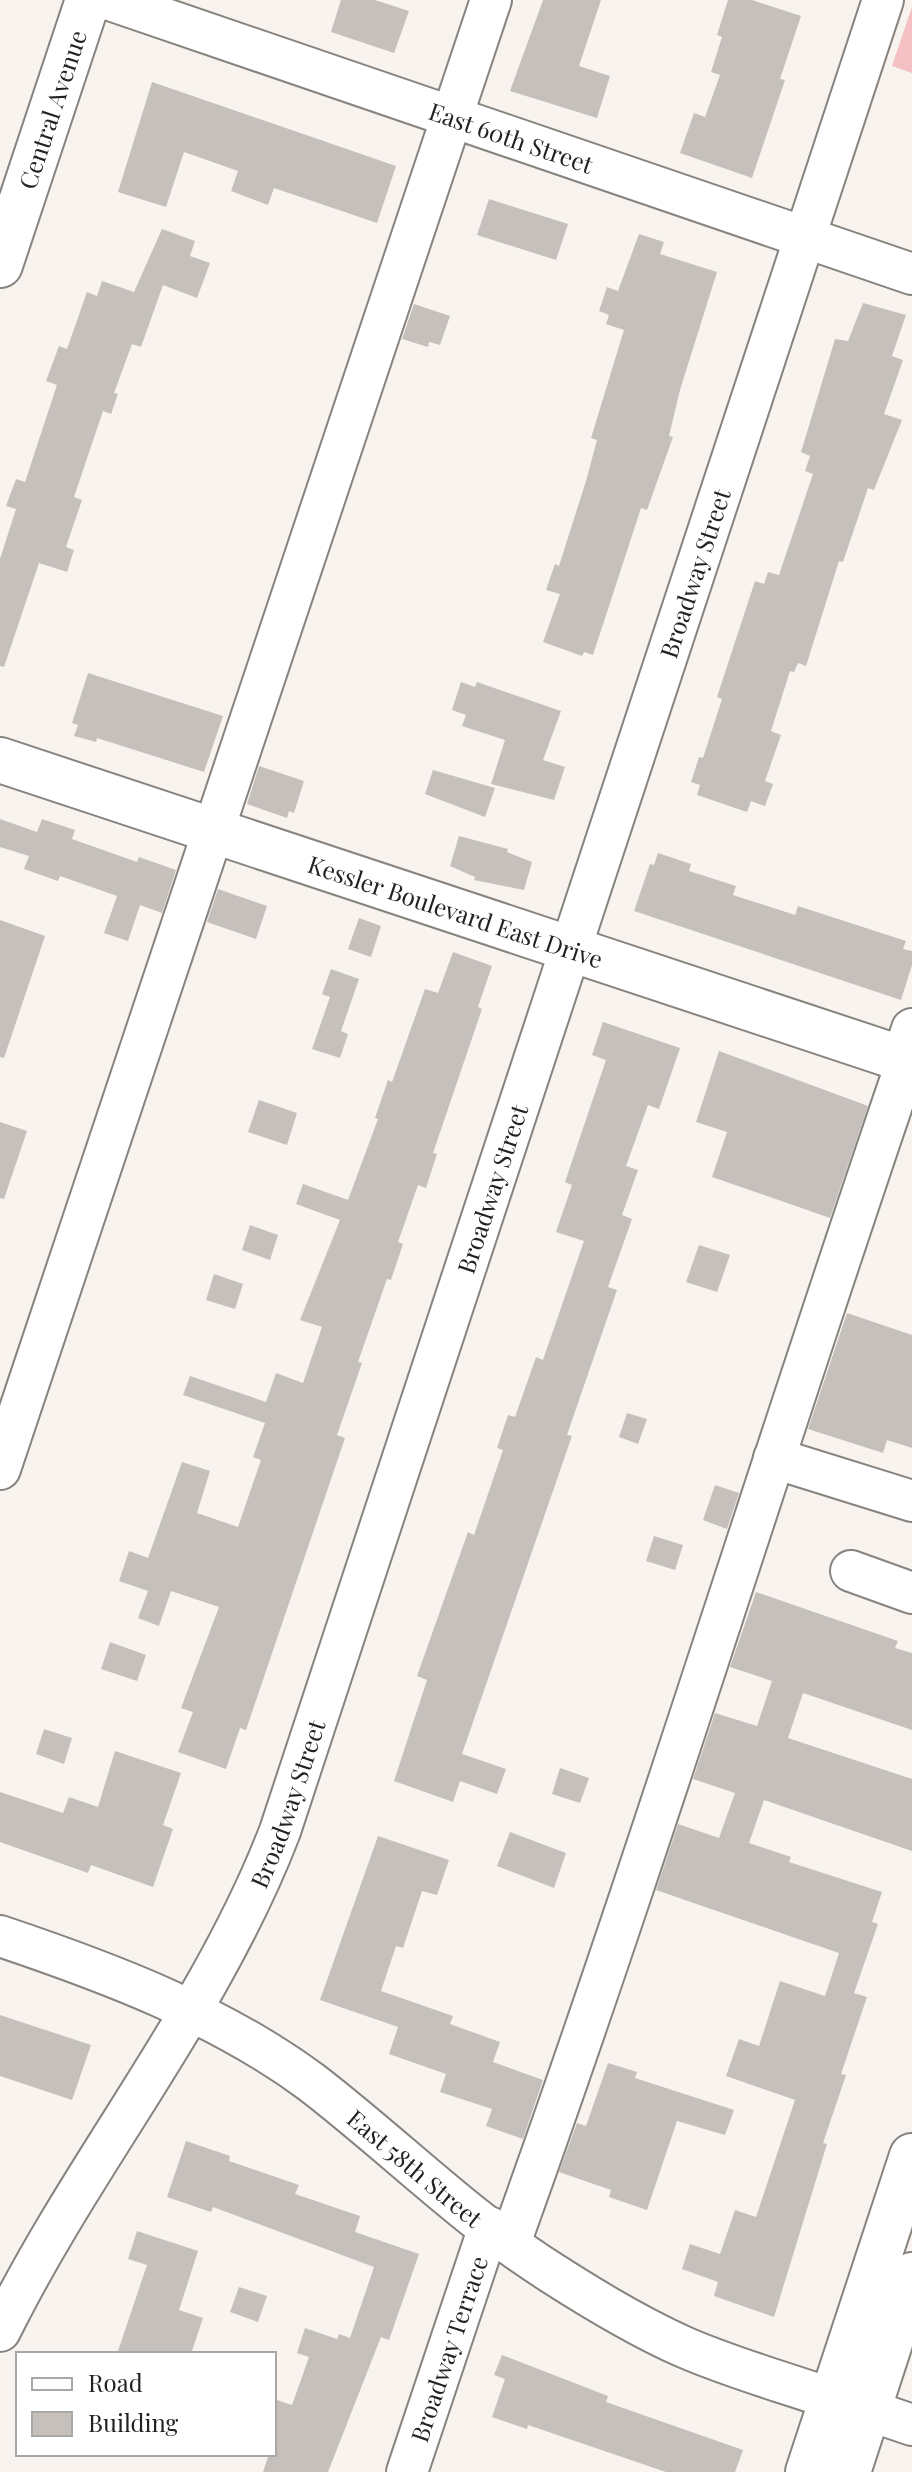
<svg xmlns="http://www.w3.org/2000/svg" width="912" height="2472" font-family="'Playfair Display',serif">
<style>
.green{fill:#f4c0c3}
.building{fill:#c6c0bd}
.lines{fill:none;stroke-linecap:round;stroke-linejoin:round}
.minor-casing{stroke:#87837f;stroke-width:44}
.major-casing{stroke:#87837f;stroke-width:48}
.minor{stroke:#fff;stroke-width:40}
.major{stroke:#fff;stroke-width:44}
.labels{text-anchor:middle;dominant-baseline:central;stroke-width:6;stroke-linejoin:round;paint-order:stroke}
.street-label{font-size:24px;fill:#232220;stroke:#fff}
</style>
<rect width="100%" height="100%" fill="#f8f3ee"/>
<path class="green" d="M 912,7 L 912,73 L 892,66 Z"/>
<g class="building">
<path d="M 341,0 L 375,0 L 409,11 L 394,53 L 331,32 Z"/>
<path d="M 543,0 L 601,0 L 579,66 L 610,76 L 597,118 L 510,91 Z"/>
<path d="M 728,0 L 752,0 L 801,16 L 780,79 L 785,80 L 752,178 L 680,153 L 694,113 L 705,117 L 720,75 L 711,72 L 722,37 L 717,35 Z"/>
<path d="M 152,82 L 396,166 L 377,223 L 274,188 L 268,205 L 231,191 L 238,171 L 184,152 L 166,207 L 118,192 Z"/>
<path d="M 489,199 L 568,224 L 556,260 L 477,235 Z"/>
<path d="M 162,229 L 195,241 L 190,256 L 210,263 L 197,298 L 163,285 L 141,347 L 132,344 L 114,393 L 118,394 L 111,414 L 103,411 L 74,497 L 82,500 L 66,547 L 74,550 L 67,572 L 39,563 L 4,667 L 0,666 L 0,559 L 16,509 L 6,506 L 16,479 L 25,482 L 57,385 L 46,381 L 59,346 L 67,349 L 87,292 L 97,296 L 102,281 L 134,292 Z"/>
<path d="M 639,234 L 664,242 L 660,254 L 717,272 L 680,390 L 669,436 L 673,437 L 647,510 L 641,508 L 593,655 L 584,652 L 582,656 L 543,642 L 560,594 L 546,590 L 555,564 L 559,566 L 586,481 L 597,440 L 591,438 L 624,330 L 606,324 L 609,315 L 599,311 L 607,287 L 618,291 Z"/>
<path d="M 863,303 L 906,315 L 892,356 L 903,360 L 884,414 L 902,420 L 874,490 L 868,488 L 843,562 L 839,561 L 806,666 L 798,663 L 794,672 L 790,671 L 771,731 L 781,735 L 765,781 L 773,784 L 765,806 L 751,801 L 747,812 L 697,795 L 700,785 L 691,782 L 699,757 L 703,758 L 722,699 L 717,697 L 755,581 L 764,584 L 768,572 L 779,575 L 813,474 L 805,471 L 810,456 L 801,452 L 835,339 L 848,341 Z"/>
<path d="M 414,304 L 450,316 L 440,345 L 429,342 L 428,347 L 402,339 Z"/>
<path d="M 88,673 L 223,716 L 204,772 L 97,738 L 96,742 L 74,736 L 78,725 L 72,723 Z"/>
<path d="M 461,682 L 475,687 L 477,682 L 561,711 L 543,760 L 565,767 L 554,800 L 491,784 L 505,740 L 462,726 L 466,715 L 452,710 Z"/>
<path d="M 259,766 L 304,781 L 294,813 L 289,811 L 287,818 L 247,804 Z"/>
<path d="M 433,770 L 495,788 L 485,817 L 425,794 Z"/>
<path d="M 0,819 L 37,832 L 42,819 L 75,830 L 72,839 L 137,862 L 139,857 L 176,870 L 162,913 L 140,905 L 128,941 L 104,933 L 117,896 L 60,876 L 58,881 L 24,869 L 29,856 L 0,847 Z"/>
<path d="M 459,836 L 508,849 L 507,852 L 532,862 L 524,890 L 474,880 L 475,877 L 450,866 Z"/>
<path d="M 658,853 L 691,864 L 689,871 L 736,886 L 733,895 L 795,915 L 798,906 L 906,941 L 903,949 L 912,951 L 912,965 L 901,1000 L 634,911 L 650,864 L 654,865 Z"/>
<path d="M 218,889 L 267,906 L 256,939 L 207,922 Z"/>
<path d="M 359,918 L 381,926 L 371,957 L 348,949 Z"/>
<path d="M 0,920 L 45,936 L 4,1058 L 0,1057 Z"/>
<path d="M 453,952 L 492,966 L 478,1007 L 482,1009 L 433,1153 L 437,1154 L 426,1188 L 418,1185 L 398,1242 L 403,1244 L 391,1280 L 387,1279 L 358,1362 L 362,1363 L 337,1435 L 345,1438 L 246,1730 L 240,1728 L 226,1769 L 178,1752 L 193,1712 L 181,1708 L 219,1607 L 171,1591 L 159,1626 L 138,1618 L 148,1591 L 119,1581 L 129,1551 L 148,1558 L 182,1462 L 210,1471 L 197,1513 L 238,1527 L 261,1460 L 253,1457 L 265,1423 L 183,1395 L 190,1376 L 266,1402 L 276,1373 L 303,1383 L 322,1327 L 300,1320 L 340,1220 L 296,1204 L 303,1184 L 348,1200 L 378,1119 L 375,1118 L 388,1080 L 392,1082 L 425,989 L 438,993 Z"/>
<path d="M 331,969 L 359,979 L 341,1031 L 348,1034 L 340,1058 L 312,1049 L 330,997 L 322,994 Z"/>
<path d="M 603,1022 L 680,1048 L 659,1109 L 648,1105 L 626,1166 L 638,1170 L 622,1215 L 632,1219 L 608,1287 L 617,1290 L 567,1435 L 572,1436 L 462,1754 L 506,1769 L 497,1794 L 460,1781 L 453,1802 L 394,1781 L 427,1680 L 417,1676 L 468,1532 L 474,1535 L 503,1450 L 497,1448 L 508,1415 L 515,1417 L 536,1357 L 543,1360 L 584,1241 L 556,1232 L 572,1185 L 565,1182 L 606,1060 L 592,1055 Z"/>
<path d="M 719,1051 L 868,1106 L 830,1218 L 712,1177 L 727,1132 L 696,1122 Z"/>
<path d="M 259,1100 L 297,1113 L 287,1145 L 248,1132 Z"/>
<path d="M 0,1122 L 27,1131 L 4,1199 L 0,1198 Z"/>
<path d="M 250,1225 L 278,1235 L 270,1260 L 242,1250 Z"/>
<path d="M 699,1245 L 730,1255 L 717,1292 L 686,1282 Z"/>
<path d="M 214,1274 L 243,1284 L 235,1309 L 206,1300 Z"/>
<path d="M 847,1313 L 912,1335 L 912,1448 L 887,1440 L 883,1453 L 808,1429 Z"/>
<path d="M 627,1413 L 647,1419 L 638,1444 L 619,1437 Z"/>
<path d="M 715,1485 L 739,1493 L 727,1529 L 703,1520 Z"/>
<path d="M 654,1536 L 683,1545 L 675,1570 L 646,1561 Z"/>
<path d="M 756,1592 L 898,1641 L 895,1648 L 912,1653 L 912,1730 L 803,1693 L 788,1738 L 912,1779 L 912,1851 L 764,1800 L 749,1843 L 791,1857 L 789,1862 L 882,1892 L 872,1922 L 878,1924 L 854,1993 L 867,1997 L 841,2074 L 846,2075 L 823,2143 L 827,2144 L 774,2317 L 714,2296 L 718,2282 L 682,2269 L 690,2244 L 720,2254 L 735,2210 L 756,2217 L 795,2100 L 726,2076 L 739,2039 L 759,2046 L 780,1981 L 825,1996 L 839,1953 L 656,1890 L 678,1824 L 719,1838 L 735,1793 L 693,1779 L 715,1713 L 757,1726 L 772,1681 L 730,1667 Z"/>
<path d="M 110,1642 L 146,1655 L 137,1681 L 101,1669 Z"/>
<path d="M 44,1729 L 72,1738 L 64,1764 L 36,1754 Z"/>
<path d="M 115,1751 L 181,1773 L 163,1825 L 173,1829 L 153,1887 L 91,1865 L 88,1873 L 0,1842 L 0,1792 L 63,1813 L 69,1797 L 98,1807 Z"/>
<path d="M 560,1768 L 589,1778 L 580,1803 L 552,1794 Z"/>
<path d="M 510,1832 L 566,1853 L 554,1888 L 497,1866 Z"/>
<path d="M 378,1836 L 449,1860 L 437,1895 L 422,1891 L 403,1948 L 396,1946 L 381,1991 L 453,2016 L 450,2024 L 500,2042 L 493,2062 L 543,2080 L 523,2139 L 486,2126 L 492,2109 L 440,2092 L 446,2074 L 389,2054 L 398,2027 L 320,2000 Z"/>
<path d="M 0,2015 L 91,2045 L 72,2100 L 0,2076 Z"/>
<path d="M 608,2063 L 637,2072 L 635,2078 L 734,2110 L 725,2135 L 677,2121 L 647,2210 L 609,2197 L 611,2190 L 559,2172 L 577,2123 L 586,2126 Z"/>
<path d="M 186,2141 L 230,2156 L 229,2161 L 299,2185 L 295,2194 L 360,2216 L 355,2232 L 419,2254 L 389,2340 L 381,2337 L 328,2472 L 263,2472 L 269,2454 L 274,2454 L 274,2399 L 292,2405 L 309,2357 L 297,2353 L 305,2328 L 337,2339 L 339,2334 L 350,2338 L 374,2267 L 213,2207 L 211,2212 L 167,2197 Z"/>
<path d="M 137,2231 L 198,2251 L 179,2310 L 203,2318 L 191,2354 L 117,2354 L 147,2265 L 128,2259 Z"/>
<path d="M 239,2287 L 267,2296 L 258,2322 L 230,2312 Z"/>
<path d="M 502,2355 L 608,2396 L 606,2402 L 743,2450 L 735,2472 L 666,2472 L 528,2425 L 527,2429 L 492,2417 L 505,2379 L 494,2375 Z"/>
</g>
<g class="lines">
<g class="minor-casing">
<g id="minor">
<path id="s1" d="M 110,0 L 912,274"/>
<path d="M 902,1060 L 912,1029"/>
<path d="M 774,1458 L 912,1501"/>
<path d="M 0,1469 L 491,0"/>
<path d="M 851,1571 L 912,1593"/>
<path id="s2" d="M 0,1936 C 107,1972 219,2014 311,2082 C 392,2144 466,2219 552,2273 C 594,2300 639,2327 684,2347 C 732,2368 783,2382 832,2399"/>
<path d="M 510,2243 C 651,1852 772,1454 907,1061"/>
<path id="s3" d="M 0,2331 C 85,2159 211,2011 280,1831 L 883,0"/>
<path d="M 868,2410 L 912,2425"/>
<path id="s4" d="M 407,2472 L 489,2227"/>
</g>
</g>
<g class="major-casing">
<g id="major">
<path id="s5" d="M 0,265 L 88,0"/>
<path id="s6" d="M 0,760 L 912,1062"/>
<path d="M 808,2472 L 912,2156"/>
<path d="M 848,2472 L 912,2275"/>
</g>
</g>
<use href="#minor" class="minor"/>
<use href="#major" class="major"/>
</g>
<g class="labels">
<g class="street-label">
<text stroke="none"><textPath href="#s5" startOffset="164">Central Avenue</textPath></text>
<text stroke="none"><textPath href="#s1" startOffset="424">East 60th Street</textPath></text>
<text stroke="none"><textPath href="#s3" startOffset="1898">Broadway Street</textPath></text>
<text stroke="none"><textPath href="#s6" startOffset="480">Kessler Boulevard East Drive</textPath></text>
<text stroke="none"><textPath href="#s3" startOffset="1250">Broadway Street</textPath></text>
<text stroke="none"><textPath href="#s3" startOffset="602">Broadway Street</textPath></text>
<text stroke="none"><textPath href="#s2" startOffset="480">East 58th Street</textPath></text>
<text stroke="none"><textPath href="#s4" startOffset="130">Broadway Terrace</textPath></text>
</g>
</g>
<rect x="16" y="2352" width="260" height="104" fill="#ffffff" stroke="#a7a7a6" stroke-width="2"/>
<rect x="32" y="2378" width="40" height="12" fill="#ffffff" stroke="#a7a7a6" stroke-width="2"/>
<text x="88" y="2392" font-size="24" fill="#232220">Road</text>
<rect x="32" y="2412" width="40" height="24" fill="#c6c0bd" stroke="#a7a7a6" stroke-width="2"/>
<text x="88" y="2432" font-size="24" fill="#232220">Building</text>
</svg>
